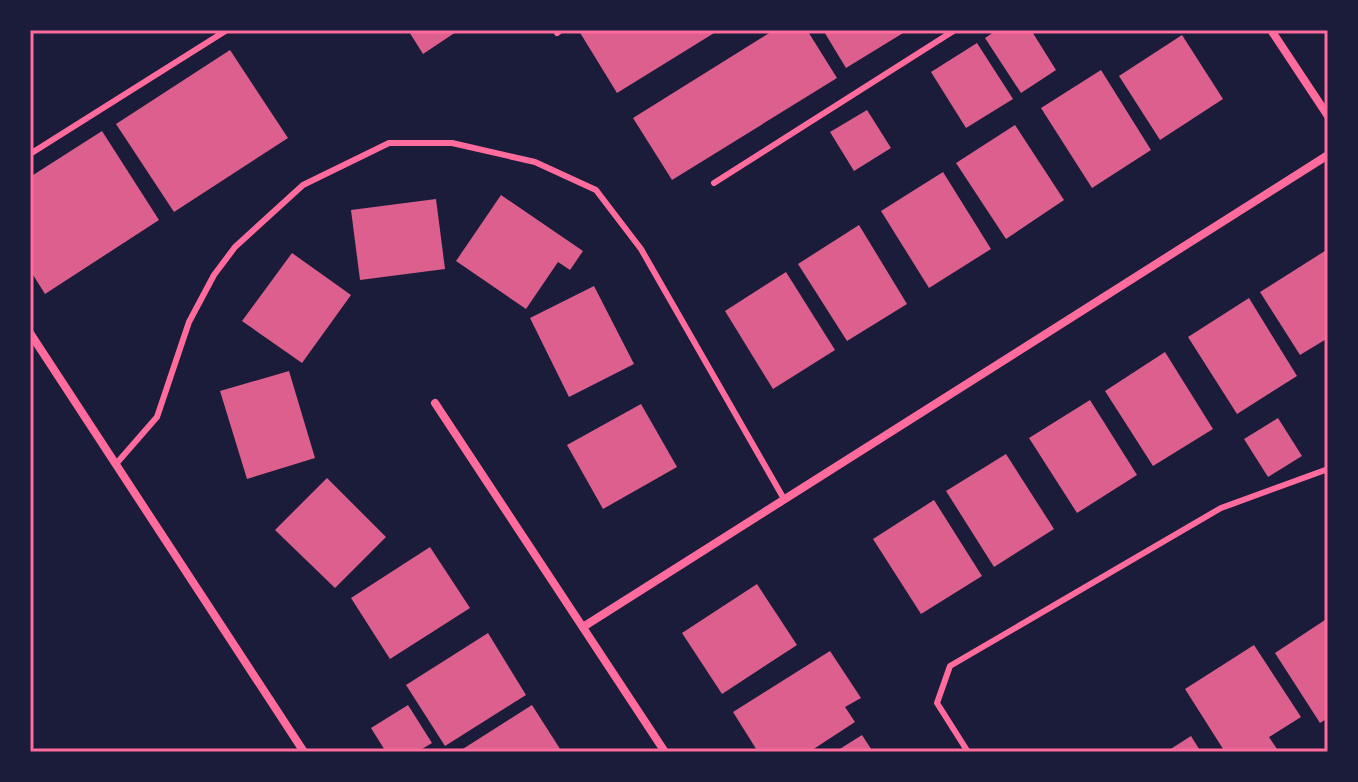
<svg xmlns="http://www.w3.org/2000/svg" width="1358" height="782" font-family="'Golos Text',sans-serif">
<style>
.building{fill:#dd5f8e}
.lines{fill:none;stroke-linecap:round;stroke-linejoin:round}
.service{stroke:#ff6b9d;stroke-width:6}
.minor{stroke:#ff6b9d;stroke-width:8}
.neatline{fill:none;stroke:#ff6b9d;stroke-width:3}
</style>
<rect width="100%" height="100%" fill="#1b1b3a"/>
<g class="building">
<path d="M 408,30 L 459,30 L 423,54 Z"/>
<path d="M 581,30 L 719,30 L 617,93 L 579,31 Z"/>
<path d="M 774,30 L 807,30 L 837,78 L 672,180 L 633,118 Z"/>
<path d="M 823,30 L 908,30 L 846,68 Z"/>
<path d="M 997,30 L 1031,30 L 1056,70 L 1021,93 L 985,38 Z"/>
<path d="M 1182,35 L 1223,99 L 1160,140 L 1119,76 Z"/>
<path d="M 977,43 L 1013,99 L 966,128 L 931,72 Z"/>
<path d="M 230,50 L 288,138 L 174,212 L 116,124 Z"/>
<path d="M 1101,70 L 1151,150 L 1092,188 L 1041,108 Z"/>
<path d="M 867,110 L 891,148 L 854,171 L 830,132 Z"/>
<path d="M 1015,125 L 1064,200 L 1006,239 L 956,163 Z"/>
<path d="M 102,131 L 159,220 L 45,294 L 30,270 L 30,177 Z"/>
<path d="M 943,172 L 991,249 L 929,288 L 881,211 Z"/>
<path d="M 501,195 L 583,251 L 570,270 L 558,262 L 526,309 L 456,261 Z"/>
<path d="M 436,199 L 445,269 L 360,280 L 351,210 Z"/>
<path d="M 859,225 L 907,304 L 847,341 L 798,264 Z"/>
<path d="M 1328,249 L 1328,338 L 1300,355 L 1260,292 Z"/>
<path d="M 292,253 L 351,295 L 302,363 L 242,321 Z"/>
<path d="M 786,272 L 835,350 L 773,389 L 725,311 Z"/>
<path d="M 594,286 L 634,364 L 569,397 L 530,318 Z"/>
<path d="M 1249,298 L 1297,376 L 1237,414 L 1188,337 Z"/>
<path d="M 1165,352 L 1213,429 L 1153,466 L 1105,391 Z"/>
<path d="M 289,371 L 315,458 L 247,479 L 220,391 Z"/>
<path d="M 1090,400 L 1137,475 L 1077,513 L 1029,438 Z"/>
<path d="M 641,404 L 677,467 L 603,509 L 567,445 Z"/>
<path d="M 1278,418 L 1302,456 L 1268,477 L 1244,439 Z"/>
<path d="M 1006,454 L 1054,529 L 994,567 L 946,491 Z"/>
<path d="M 327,478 L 386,537 L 335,588 L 275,530 Z"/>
<path d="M 934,500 L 982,576 L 921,614 L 873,539 Z"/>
<path d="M 430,547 L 470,608 L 390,659 L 351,598 Z"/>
<path d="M 757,584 L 797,645 L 722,694 L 682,633 Z"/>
<path d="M 1328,618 L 1328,718 L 1320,723 L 1275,653 Z"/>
<path d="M 488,633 L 526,695 L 445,746 L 406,685 Z"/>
<path d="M 1254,645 L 1301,717 L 1269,737 L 1279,752 L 1225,752 L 1185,689 Z"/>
<path d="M 830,651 L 861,698 L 845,707 L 855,722 L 809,752 L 758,752 L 733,712 Z"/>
<path d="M 408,705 L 432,743 L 417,752 L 386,752 L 371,728 Z"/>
<path d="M 532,705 L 562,752 L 458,752 Z"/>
<path d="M 862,735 L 873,752 L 835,752 Z"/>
<path d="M 1191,736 L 1201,752 L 1166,752 Z"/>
</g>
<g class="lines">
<g class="service">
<path d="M 557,33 L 561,30"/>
<path d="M 30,154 L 227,30"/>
<path d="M 714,183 L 955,30"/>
<path d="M 116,464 L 157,417 L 189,322 L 214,275 L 235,247 L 303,185 L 389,143 L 452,143 L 535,162 L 596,190 L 641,249 L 784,499"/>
<path d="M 968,752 L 937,703 L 950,666 L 1221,508 L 1328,469"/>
</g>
<g class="minor">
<path d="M 1271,30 L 1328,116"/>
<path d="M 30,333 L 304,752"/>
<path d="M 435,403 L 665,752"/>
<path d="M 583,627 L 1328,155"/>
</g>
</g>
<rect width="1358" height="782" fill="none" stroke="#1b1b3a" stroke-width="64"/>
<rect x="32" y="32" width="1294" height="718" class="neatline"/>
</svg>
